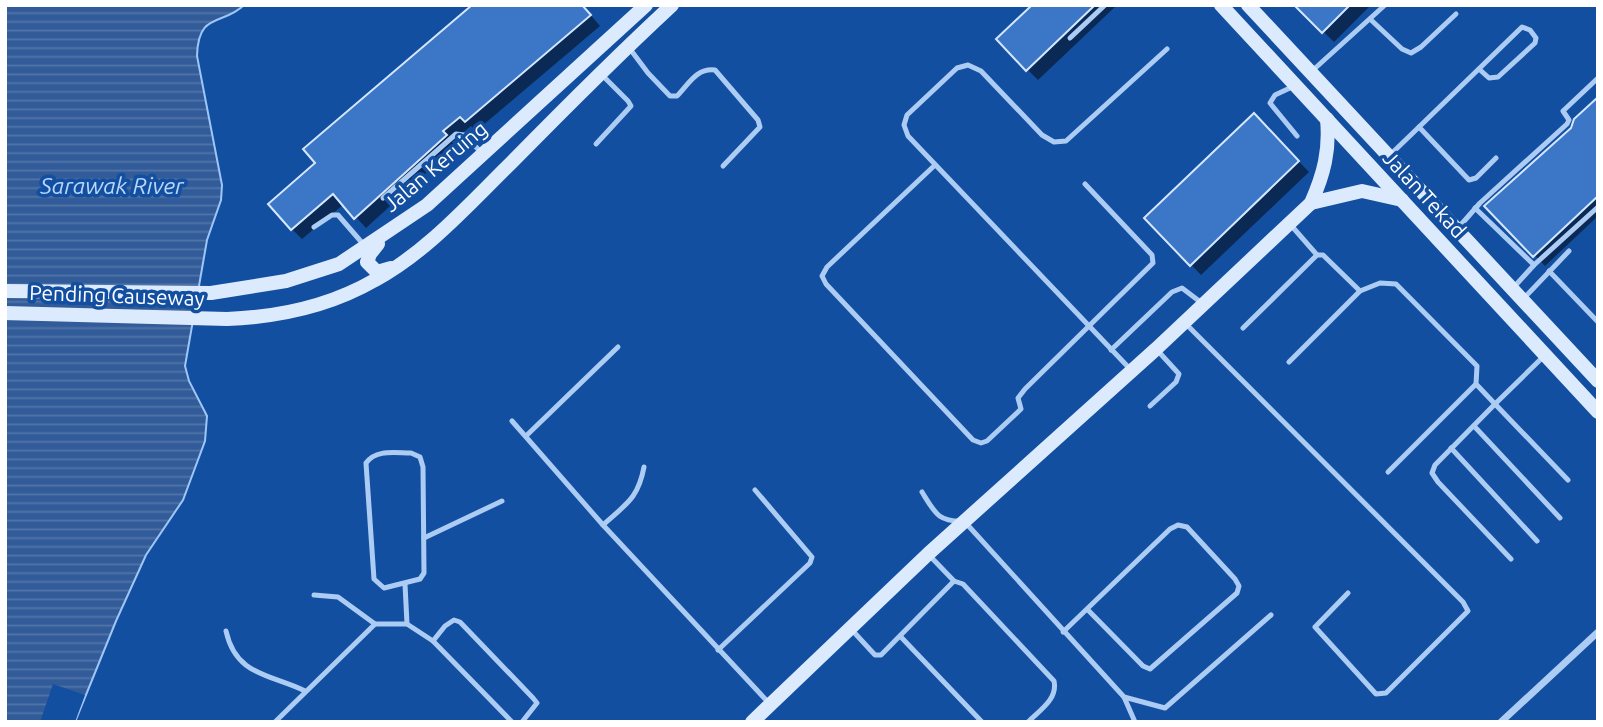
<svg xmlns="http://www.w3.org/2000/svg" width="1603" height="727" font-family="Ubuntu,sans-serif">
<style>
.water{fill:url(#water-rules);stroke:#9ec6f7;stroke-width:2}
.pier{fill:#134fa0}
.shadow{fill:#0007}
.building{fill:#3c77c7;stroke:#d5e7fe;stroke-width:2}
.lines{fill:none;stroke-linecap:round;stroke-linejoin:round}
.lane{stroke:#acccf4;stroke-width:5}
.street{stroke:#acccf4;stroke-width:7}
.secondary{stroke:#dceafd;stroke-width:14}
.labels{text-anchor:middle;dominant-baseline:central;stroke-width:7;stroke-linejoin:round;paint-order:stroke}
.street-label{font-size:21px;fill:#fff;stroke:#134fa0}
.water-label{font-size:23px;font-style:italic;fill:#b9d6fb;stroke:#134fa0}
</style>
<defs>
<pattern id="water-rules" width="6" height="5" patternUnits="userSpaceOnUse" patternTransform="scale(1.75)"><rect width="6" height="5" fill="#325c99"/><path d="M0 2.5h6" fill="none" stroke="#5174a8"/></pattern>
</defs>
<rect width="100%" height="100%" fill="#134fa0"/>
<path class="water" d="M 5,5 L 244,5 C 223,26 198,11 197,56 L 222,185 L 221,200 L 207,240 L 185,366 L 189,381 L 207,416 L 205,441 L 183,500 L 146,555 L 116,621 L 75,722 L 5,722 Z"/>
<path class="pier" d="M 53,684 L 85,695 L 75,722 L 40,722 Z"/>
<g class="shadow">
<path d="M 464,5 L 582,5 L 600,26 L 476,131 L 471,126 L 452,142 L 456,146 L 366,228 L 344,204 L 302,239 L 292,229 L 318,164 L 469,10 Z"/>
<path d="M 1034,5 L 1117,5 L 1038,80 L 1027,69 Z"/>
<path d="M 1296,5 L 1371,5 L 1334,42 Z"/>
<path d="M 1598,100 L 1598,216 L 1545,266 L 1487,206 L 1572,129 Z"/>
<path d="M 1254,115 L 1309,172 L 1201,275 L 1146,218 Z"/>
</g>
<g class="building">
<path d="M 472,5 L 582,5 L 591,15 L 465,122 L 460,117 L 443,131 L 447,135 L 354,219 L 333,194 L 291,230 L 268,204 L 315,163 L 303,149 Z"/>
<path d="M 1032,5 L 1095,5 L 1026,71 L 996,39 Z"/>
<path d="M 1294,5 L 1350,5 L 1322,33 Z"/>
<path d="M 1598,97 L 1598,196 L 1533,257 L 1484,206 L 1571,128 L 1574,119 Z"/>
<path d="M 1254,113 L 1299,161 L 1190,266 L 1144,218 Z"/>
</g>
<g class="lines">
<g class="lane">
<path d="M 1370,19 L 1402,49 L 1411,53 L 1421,47 L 1456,14"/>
<path d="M 1070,38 L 1105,5"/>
<path d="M 630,49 L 648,73 L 670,96 L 677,96 C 689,84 696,68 715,70 L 758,120 L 760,127 L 723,166"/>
<path d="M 1479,69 L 1489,78 L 1498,77 L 1535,43 L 1536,38 L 1530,30 L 1522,27 L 1419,127 L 1469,180 L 1476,178 L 1496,158"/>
<path d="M 1312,71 L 1385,5"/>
<path d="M 1292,87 L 1275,95 L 1270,103 L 1297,136"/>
<path d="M 596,144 L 631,106 L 628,101 L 602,75"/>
<path d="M 1390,155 L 1419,127"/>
<path d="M 935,165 L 827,267 L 822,276 L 826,284 L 973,440 L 981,443 L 987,441 L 1021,409 L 1018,398 L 1025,389 L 1153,263 L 1152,255 L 1085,184"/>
<path d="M 383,198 L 456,134 L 464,135 L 483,154"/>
<path d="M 1475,208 L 1534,265"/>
<path d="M 1289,223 L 1317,255"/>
<path d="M 314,227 L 332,215 L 338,215 L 364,245"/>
<path d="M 1459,227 L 1480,203 L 1567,124 L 1569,120 L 1563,111 L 1598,78"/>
<path d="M 1549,271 L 1598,322"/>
<path d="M 1514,287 L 1534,265 L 1598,207"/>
<path d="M 1525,297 L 1569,251"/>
<path d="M 1186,324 L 1463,602 L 1468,611 L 1386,693 L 1376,694 L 1315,627 L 1348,593"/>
<path d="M 1243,328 L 1317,255 L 1323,255 L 1360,291"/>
<path d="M 1111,350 L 1172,292 L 1182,288 L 1203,304"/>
<path d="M 1289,362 L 1360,291 L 1380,283 L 1396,284 L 1477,366 L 1476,384 L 1495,404 L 1544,356"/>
<path d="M 1132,371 L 908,136 L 904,125 L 907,115 L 957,68 L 968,65 L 981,71 L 1042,135 L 1054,142 L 1066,141 L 1167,49"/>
<path d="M 1150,406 L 1176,382 L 1179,374 L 1158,351"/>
<path d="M 512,421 L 603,525 L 768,702"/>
<path d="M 1474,426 L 1560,518"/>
<path d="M 526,436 L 618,347"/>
<path d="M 1451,448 L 1537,541"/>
<path d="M 411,453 L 420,457 L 423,467 L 424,573 L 420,579 L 384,588 L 374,579 L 366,463 C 376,449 395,453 411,453 Z"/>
<path d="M 1388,472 L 1476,384"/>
<path d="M 922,492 C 935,513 938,522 964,521 L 1124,697 L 1165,708 L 1271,615"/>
<path d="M 603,525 C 626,504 638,499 644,467"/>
<path d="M 424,538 L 502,501"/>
<path d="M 1511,559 L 1438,482 L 1432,473 L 1435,465 L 1495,404 L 1568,480"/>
<path d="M 954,581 L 963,584 L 1054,681 C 1058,699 1040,710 1028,722"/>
<path d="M 405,584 L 407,624"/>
<path d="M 314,595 L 338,597 L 375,624"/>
<path d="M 851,629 L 875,655 L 881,655 L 954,581 L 928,554"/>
<path d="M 226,631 C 236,676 270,674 305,691"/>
<path d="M 1063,632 L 1170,529 L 1178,525 L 1187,527 L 1235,579 L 1239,586 L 1237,593 L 1150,669 L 1143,666 L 1087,609"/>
<path d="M 900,636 L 982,722"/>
<path d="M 433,641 L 445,626 L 454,620 L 460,622 L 533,698 L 537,703 L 522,722"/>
<path d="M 718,650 L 810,563 L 812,557 L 755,490"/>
<path d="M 1124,697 L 1135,722"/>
<path d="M 275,722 L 375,624 L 407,624 L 433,641 L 512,722"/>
</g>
<path class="street" d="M 1501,722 L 1598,632"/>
<g class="secondary">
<path d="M 1221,5 L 1598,412"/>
<path d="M 1248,5 L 1598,381"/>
<path d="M 1311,203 L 1362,191 L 1402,200"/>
<path d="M 378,244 L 370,254 L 367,262 L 377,272 L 391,268"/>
<path d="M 5,291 L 211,293 L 286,281 L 339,264 L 427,205 L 646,5"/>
<path d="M 5,313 L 227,319 C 279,317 330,306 375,280 C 427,252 470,203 512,162 C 564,109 617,56 672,5"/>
<path d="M 752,722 L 928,554 L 1156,349 L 1311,203 C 1324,174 1330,150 1327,119"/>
</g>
</g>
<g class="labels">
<g class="street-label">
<text transform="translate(435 166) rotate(-40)">Jalan Keruing</text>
<text transform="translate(1425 194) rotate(47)">Jalan Tekad</text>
<text transform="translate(117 295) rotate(2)">Pending Causeway</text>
</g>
<g class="water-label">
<text x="112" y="185">Sarawak River</text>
</g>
</g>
<rect width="1603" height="727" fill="none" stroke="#ffffff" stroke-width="14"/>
</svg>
